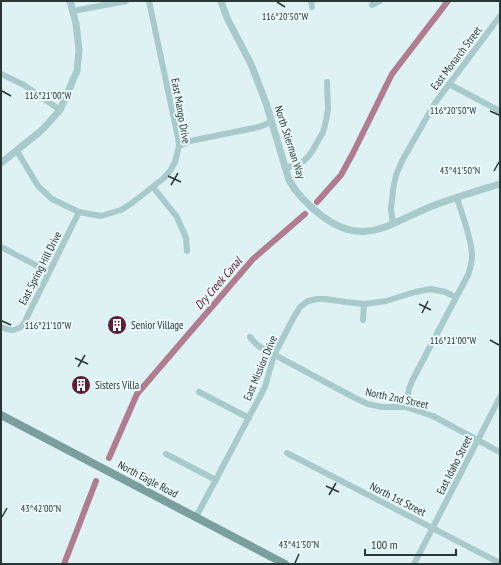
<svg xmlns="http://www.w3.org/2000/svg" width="501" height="565" font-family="'PT Sans Narrow',sans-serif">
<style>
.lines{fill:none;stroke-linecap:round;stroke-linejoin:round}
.canal{stroke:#b07c90;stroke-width:6}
.minor{stroke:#a9cacb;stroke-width:6}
.tertiary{stroke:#a9cacb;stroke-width:7}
.secondary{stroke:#7a9f9d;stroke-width:8}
.ticks{fill:none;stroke:#293837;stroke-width:1.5}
.labels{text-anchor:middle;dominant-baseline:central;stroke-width:4;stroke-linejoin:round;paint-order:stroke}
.street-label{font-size:11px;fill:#293837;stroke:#eaf8fa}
.poi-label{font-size:11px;fill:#293837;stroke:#eaf8fa;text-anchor:start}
.water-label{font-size:12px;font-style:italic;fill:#5b1e34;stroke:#eaf8fa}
.ticks-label{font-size:10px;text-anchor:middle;fill:#293837;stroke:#eaf8fa;stroke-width:4;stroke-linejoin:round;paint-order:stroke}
</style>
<rect width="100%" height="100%" fill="#def1f3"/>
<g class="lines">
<g class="canal">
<path d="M 317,202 L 341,175 L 353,153 L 392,74 L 448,1"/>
<path d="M 109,458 L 137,394 L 253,259 L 305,214"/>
<path d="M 64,564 L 96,481"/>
</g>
<g class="minor">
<path d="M 311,1 L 312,7"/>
<path d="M 372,5 L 380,1"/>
<path d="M 73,11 L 126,1"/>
<path d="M 1,74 L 24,85 L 60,110"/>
<path d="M 449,84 L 500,111"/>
<path d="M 179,146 L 190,141 L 259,127 L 271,122"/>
<path d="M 17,151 L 38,186 L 52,199 L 79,212 L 101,216 L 121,210 L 132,203 L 164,178 L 170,171 L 175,162 L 179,146 L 178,138 L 149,1"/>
<path d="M 285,168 L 299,164 L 305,160 L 311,153 L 323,132 L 326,121 L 328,109 L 327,82"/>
<path d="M 153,187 L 177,217 L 186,238 L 187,251"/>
<path d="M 393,224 L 391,209 L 393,190 L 396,175 L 402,161 L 435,103 L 500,16"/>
<path d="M 1,247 L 49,272"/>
<path d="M 363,320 L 364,304"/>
<path d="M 1,327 C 9,331 16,332 23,325 L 79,212"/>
<path d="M 250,337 L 256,344 L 260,347 L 355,398 L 368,404 L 382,407 L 406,407 L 433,416 L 500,452"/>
<path d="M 199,392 L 249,418"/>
<path d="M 406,407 L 409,389 L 412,381 L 468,275 C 470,269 472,263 472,256 C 472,240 462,214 457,198"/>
<path d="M 287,453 L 500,563"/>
<path d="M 166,454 L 216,480"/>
<path d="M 196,517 L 265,387 L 274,355 L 294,317 L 300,307 L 308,301 L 317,299 L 325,299 L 346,302 L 364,304 L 386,301 L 415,292 L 431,289 L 445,292 L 456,297"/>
<path d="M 414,564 L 500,397"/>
</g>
<g class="tertiary">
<path d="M 221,1 L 227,18 L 251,64 L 266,103 L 289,180 C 297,195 309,206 322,216 C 364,248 390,223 430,207 C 453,198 477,191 500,184"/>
<path d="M 1,163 L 42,130 L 60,110 L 77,71 L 79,50 L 76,24 L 70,1"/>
</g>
<path class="secondary" d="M 1,415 L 285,564"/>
</g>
<path class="ticks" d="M 277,2 L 285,7M 2,91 L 11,96M 490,111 L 499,115M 494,171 L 499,162M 168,176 L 181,182M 171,185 L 178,173M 419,304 L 431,310M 422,313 L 428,301M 2,321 L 11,325M 490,340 L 499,345M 75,358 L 88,364M 78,367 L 85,355M 326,486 L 339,492M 329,495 L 336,483M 2,517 L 7,508M 295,563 L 299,554"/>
<defs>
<g id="building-disc" transform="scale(1)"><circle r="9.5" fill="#5b1e34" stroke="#eaf8fa"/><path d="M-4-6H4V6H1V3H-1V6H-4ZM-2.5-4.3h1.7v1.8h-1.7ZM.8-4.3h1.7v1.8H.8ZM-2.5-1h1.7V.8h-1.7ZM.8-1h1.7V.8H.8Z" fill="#fff"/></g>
</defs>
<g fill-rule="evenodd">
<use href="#building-disc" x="117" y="325"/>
<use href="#building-disc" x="81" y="385"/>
</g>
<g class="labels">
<g class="street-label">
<text transform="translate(456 58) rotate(-53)">East Monarch Street</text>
<text transform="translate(181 111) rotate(80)">East Mango Drive</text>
<text transform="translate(290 142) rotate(72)">North Stierman Way</text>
<text transform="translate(40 268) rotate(-63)">East Spring Hill Drive</text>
<text transform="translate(260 368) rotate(-67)">East Mission Drive</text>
<text transform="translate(397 398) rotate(12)">North 2nd Street</text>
<text transform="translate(454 465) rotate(-63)">East Idaho Street</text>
<text transform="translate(148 479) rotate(28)">North Eagle Road</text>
<text transform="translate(398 499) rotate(27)">North 1st Street</text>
</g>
<g class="poi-label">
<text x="131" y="325">Senior Village</text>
<text x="95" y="385">Sisters Villa</text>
</g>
<g class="water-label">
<text transform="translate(218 283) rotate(-49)">Dry Creek Canal</text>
</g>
</g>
<g class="ticks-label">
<text x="285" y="20">116°20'50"W</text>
<text x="48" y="99">116°21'00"W</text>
<text x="453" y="114">116°20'50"W</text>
<text x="460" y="174">43°41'50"N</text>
<text x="48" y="329">116°21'10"W</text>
<text x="453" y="344">116°21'00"W</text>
<text x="41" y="512">43°42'00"N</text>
<text x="299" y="548">43°41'50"N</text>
</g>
<rect width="501" height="565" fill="none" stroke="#293837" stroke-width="4"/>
<path d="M365 549v6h91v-6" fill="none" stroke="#293837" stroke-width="2"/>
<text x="371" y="549" font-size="12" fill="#293837" stroke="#eaf8fa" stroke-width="3" paint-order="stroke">100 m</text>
</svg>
